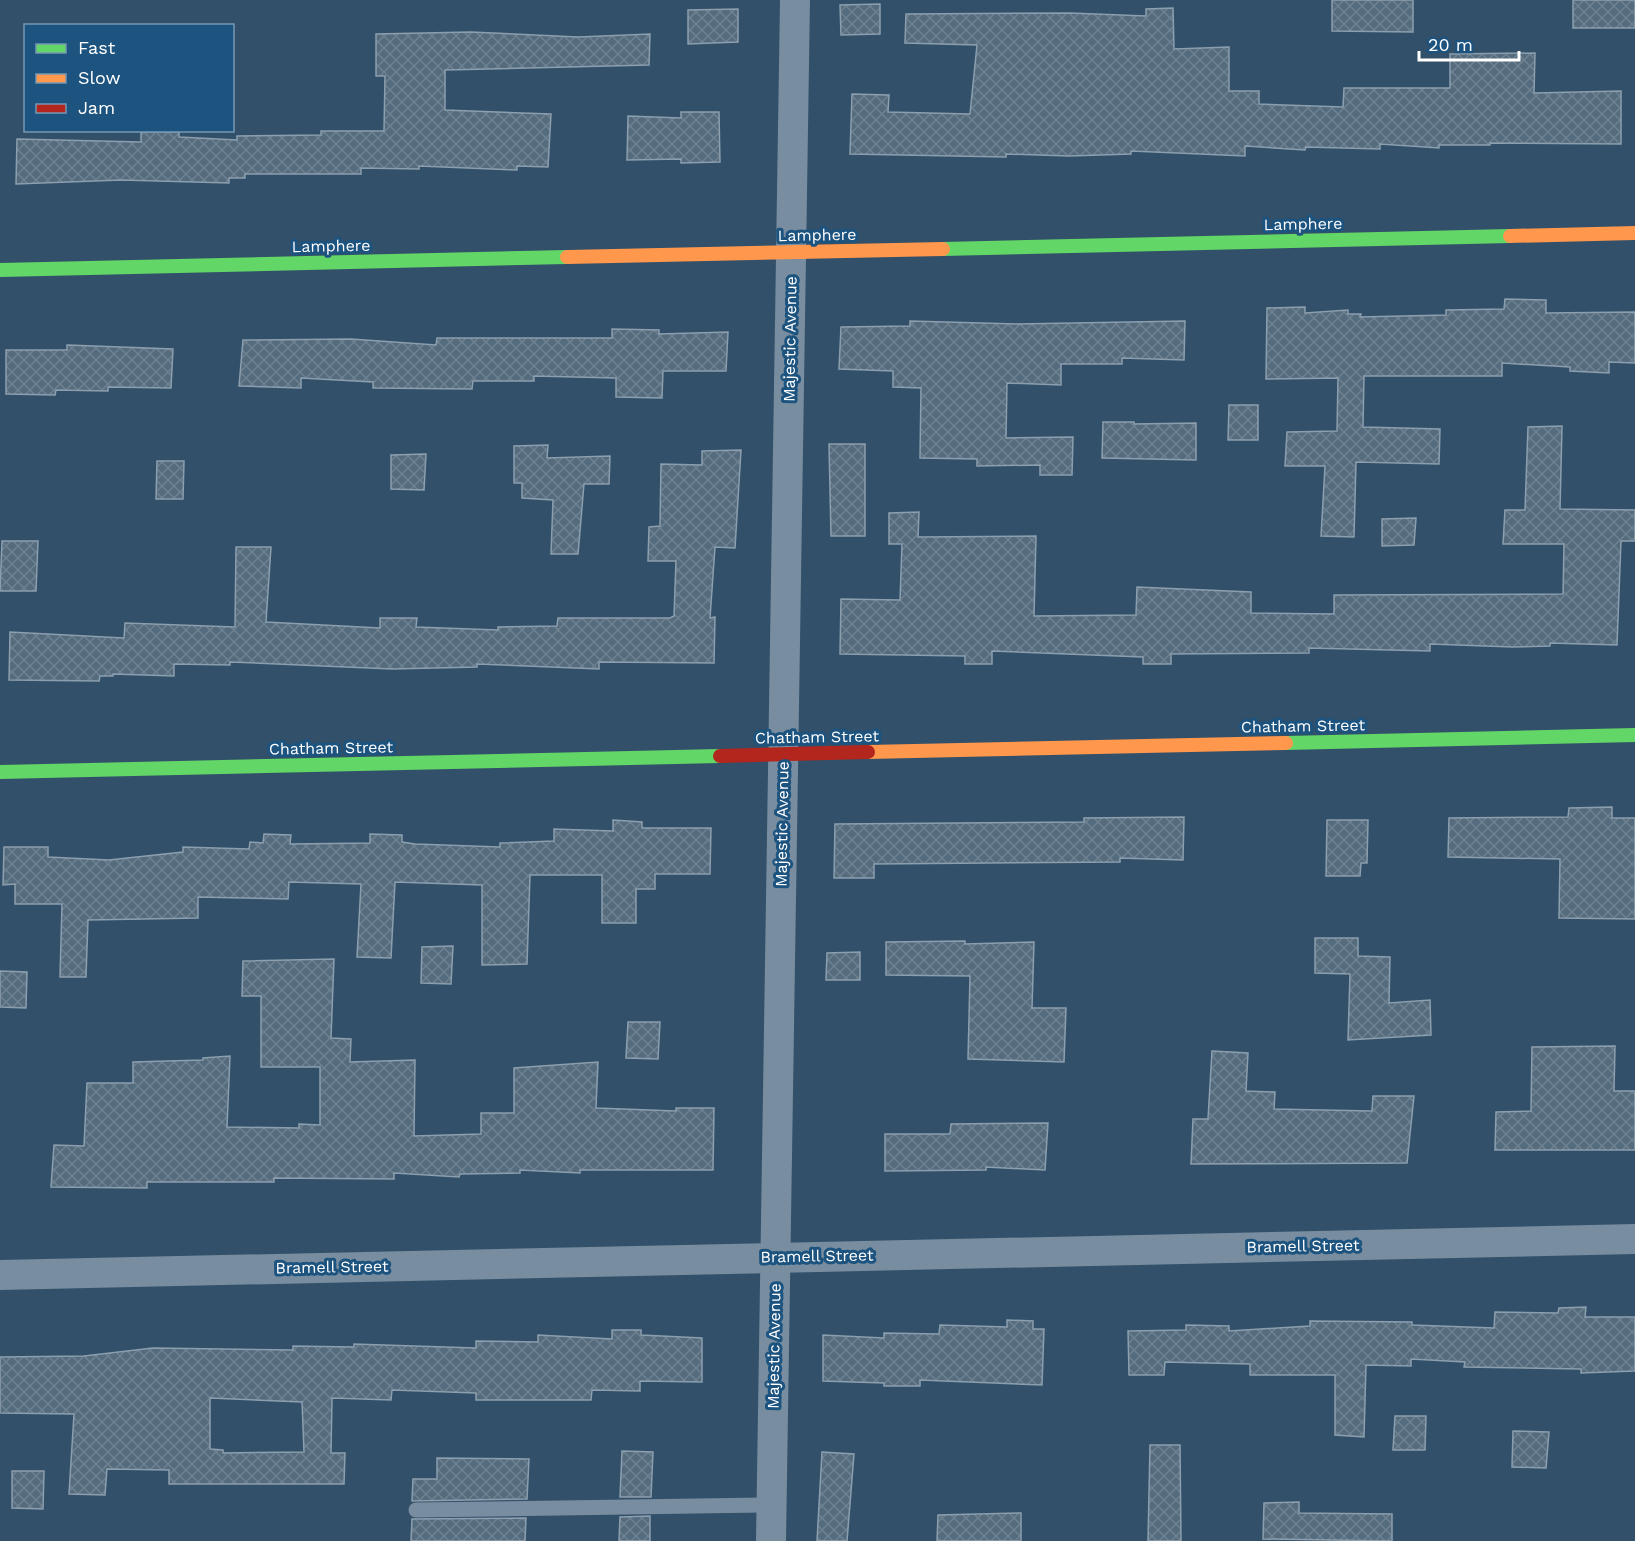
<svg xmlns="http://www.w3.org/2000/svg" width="1635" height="1541" font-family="'Work Sans',sans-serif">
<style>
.building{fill:url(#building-cross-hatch);stroke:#8c9fae;stroke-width:1.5;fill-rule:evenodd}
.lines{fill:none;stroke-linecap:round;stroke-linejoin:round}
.lane{stroke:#788d9f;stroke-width:15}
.street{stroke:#788d9f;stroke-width:30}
.fast{stroke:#63d668;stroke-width:14}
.slow{stroke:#ff974d;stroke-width:14}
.jam{stroke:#b3261e;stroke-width:14}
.labels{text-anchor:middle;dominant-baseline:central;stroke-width:6;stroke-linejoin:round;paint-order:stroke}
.street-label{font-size:16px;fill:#fff;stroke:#1c537f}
</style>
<defs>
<pattern id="building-cross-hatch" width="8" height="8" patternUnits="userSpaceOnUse" patternTransform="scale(1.5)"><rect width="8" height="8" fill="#546c7e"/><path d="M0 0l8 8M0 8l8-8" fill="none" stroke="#6e8291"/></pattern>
</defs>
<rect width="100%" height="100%" fill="#325069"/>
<g class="building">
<path d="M 1332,0 L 1413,0 L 1413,32 L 1332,31 Z"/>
<rect x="1573" y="0" width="62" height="28"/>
<path d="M 880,4 L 880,34 L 841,35 L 840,5 Z"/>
<path d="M 1173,8 L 1174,49 L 1229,47 L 1229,91 L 1259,91 L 1259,104 L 1343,107 L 1344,88 L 1450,88 L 1450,54 L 1535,53 L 1534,93 L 1621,91 L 1621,144 L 1490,143 L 1490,145 L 1439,145 L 1439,148 L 1380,144 L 1380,149 L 1306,147 L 1305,150 L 1245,146 L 1245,156 L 1131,151 L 1131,154 L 1069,156 L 1006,154 L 1006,157 L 850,154 L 852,94 L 889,95 L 888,112 L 970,114 L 977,45 L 905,43 L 906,14 L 1070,13 L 1146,16 L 1146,9 Z"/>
<path d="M 738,9 L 738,42 L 688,44 L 688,10 Z"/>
<path d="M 471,32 L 578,37 L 650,34 L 649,65 L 445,70 L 445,110 L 551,114 L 548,167 L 517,166 L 517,170 L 419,166 L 419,169 L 361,168 L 361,174 L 245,174 L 245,178 L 229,178 L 229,183 L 121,180 L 16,184 L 17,139 L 141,142 L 141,132 L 179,132 L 179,137 L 237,140 L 237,136 L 321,135 L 321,131 L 384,131 L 385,76 L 376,76 L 376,34 Z"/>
<path d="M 681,112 L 719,112 L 720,162 L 681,163 L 681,159 L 627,160 L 628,116 L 681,118 Z"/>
<path d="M 1505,299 L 1546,300 L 1546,313 L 1635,312 L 1635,363 L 1609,362 L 1609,373 L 1570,371 L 1570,367 L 1502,363 L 1502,376 L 1364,376 L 1363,427 L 1440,429 L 1439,464 L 1356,462 L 1354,537 L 1321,536 L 1325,466 L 1285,466 L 1287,432 L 1337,431 L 1338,378 L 1266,379 L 1267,308 L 1305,307 L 1305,313 L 1348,310 L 1348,314 L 1361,314 L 1360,317 L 1446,315 L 1446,310 L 1504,309 Z"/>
<path d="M 910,321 L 1017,324 L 1185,321 L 1184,360 L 1122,358 L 1122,364 L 1061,364 L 1061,385 L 1007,383 L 1006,438 L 1073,437 L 1072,475 L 1040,475 L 1040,465 L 977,466 L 977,459 L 920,458 L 921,388 L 893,387 L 893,371 L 839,369 L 841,327 L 910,326 Z"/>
<path d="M 612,329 L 659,330 L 659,334 L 728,332 L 726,371 L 663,371 L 662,398 L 616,397 L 616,378 L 534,376 L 534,381 L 473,381 L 472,389 L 373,388 L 373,382 L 301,378 L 301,388 L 239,386 L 243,340 L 351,339 L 436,345 L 437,338 L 612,338 Z"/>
<path d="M 67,345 L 173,349 L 171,388 L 108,387 L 108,391 L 56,390 L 55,395 L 6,394 L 6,350 L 67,350 Z"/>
<path d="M 1229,405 L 1258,405 L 1258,440 L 1228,440 Z"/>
<path d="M 1103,422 L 1134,422 L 1134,424 L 1196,423 L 1196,460 L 1102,458 Z"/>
<path d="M 1562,426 L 1560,509 L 1635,510 L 1635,541 L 1621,541 L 1617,645 L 1550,643 L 1550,646 L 1513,647 L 1430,644 L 1430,651 L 1309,648 L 1309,653 L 1171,654 L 1171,664 L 1143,664 L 1143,657 L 992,651 L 992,664 L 965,664 L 965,656 L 840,654 L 841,599 L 900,600 L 902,544 L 889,544 L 889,513 L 919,512 L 918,537 L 1036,536 L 1034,616 L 1136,615 L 1137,587 L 1251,592 L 1251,613 L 1334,614 L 1334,595 L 1563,594 L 1564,544 L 1503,544 L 1505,510 L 1525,510 L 1528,427 Z"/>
<path d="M 829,444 L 865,444 L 865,536 L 831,536 Z"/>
<path d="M 548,445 L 547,458 L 610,456 L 609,484 L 584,484 L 578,554 L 551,554 L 553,500 L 522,498 L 522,483 L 514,483 L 514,446 Z"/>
<path d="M 741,450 L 735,548 L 715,547 L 710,618 L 715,617 L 714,663 L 599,662 L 599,669 L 477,664 L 477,667 L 392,669 L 230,662 L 230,665 L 174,664 L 174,676 L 113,674 L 113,676 L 100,676 L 99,681 L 9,680 L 10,632 L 124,638 L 125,623 L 235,627 L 236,547 L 271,547 L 266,622 L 380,628 L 380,618 L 417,618 L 416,627 L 498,630 L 498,627 L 557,626 L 558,618 L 670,618 L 674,616 L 676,561 L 648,561 L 649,527 L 660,526 L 661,464 L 702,465 L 702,451 Z"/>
<path d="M 426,454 L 424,490 L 391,489 L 391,455 Z"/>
<path d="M 157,461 L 184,461 L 183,499 L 156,499 Z"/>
<path d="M 1416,518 L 1414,545 L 1382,546 L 1382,519 Z"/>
<path d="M 2,541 L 38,541 L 36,591 L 0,591 Z"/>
<path d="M 1612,807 L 1612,818 L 1635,818 L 1635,919 L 1559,918 L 1560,859 L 1448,857 L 1449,818 L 1568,817 L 1569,808 Z"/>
<path d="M 1184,817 L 1183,860 L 1120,858 L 1120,862 L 874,864 L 874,878 L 834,878 L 835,824 L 1084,822 L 1084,818 Z"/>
<path d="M 613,820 L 642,822 L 642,828 L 711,828 L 710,874 L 655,874 L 655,889 L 636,889 L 636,923 L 602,923 L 602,875 L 530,875 L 527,964 L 482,965 L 482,885 L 395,882 L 391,958 L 357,957 L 361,884 L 289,882 L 288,899 L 198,897 L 198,918 L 88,920 L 86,977 L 60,977 L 62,904 L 15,904 L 15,884 L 3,885 L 4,847 L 48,847 L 48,857 L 109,860 L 183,852 L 183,847 L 249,849 L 250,842 L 263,843 L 264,834 L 291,835 L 290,844 L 370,843 L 370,834 L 402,835 L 402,842 L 415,844 L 500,847 L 500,843 L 554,841 L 554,829 L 613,831 Z"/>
<path d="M 1327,820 L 1368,820 L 1367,863 L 1361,863 L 1360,876 L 1326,876 Z"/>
<path d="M 1315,938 L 1358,938 L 1358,956 L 1390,957 L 1389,1003 L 1430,1000 L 1431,1035 L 1348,1040 L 1350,974 L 1315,973 Z"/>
<path d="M 965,941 L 965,944 L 1034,942 L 1032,1008 L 1066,1008 L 1064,1062 L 968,1059 L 970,976 L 886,975 L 886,942 Z"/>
<path d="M 453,946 L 451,984 L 421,983 L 422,947 Z"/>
<path d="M 860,952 L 860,980 L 826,980 L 827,953 Z"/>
<path d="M 334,959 L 331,1038 L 351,1039 L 350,1062 L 415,1060 L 414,1136 L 481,1134 L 481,1113 L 514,1113 L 514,1068 L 598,1062 L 596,1108 L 676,1111 L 676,1108 L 714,1108 L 713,1170 L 580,1170 L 580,1173 L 520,1170 L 520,1173 L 460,1174 L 459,1177 L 394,1173 L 394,1179 L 274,1178 L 274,1182 L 147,1182 L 147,1188 L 51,1187 L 54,1145 L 84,1146 L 87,1083 L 133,1083 L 133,1062 L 203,1060 L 203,1058 L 230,1056 L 227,1127 L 299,1128 L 299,1124 L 320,1125 L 320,1067 L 261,1067 L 261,996 L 242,996 L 243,961 Z"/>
<path d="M 0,971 L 27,972 L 26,1008 L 0,1007 Z"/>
<path d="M 628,1022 L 660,1022 L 658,1059 L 626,1058 Z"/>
<path d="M 1615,1046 L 1614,1091 L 1635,1091 L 1635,1150 L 1495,1150 L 1496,1112 L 1531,1111 L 1532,1047 Z"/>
<path d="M 1212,1051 L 1248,1053 L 1246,1091 L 1275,1092 L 1274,1109 L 1372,1111 L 1373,1096 L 1414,1096 L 1407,1163 L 1191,1164 L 1193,1119 L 1208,1119 Z"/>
<path d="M 1048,1123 L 1045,1170 L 986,1167 L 986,1170 L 885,1171 L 885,1134 L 950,1134 L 951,1124 Z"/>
<path d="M 1586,1307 L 1585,1317 L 1635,1317 L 1635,1371 L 1581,1373 L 1581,1369 L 1464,1367 L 1465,1362 L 1411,1359 L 1411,1366 L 1366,1365 L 1364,1437 L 1335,1435 L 1335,1375 L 1250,1375 L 1250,1364 L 1165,1362 L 1164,1375 L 1129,1375 L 1128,1331 L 1186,1330 L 1186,1325 L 1229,1326 L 1229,1331 L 1310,1326 L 1310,1321 L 1412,1322 L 1412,1325 L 1494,1328 L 1495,1312 L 1558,1313 L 1559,1308 Z"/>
<path d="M 1007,1320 L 1033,1321 L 1033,1329 L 1044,1329 L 1042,1385 L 920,1380 L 920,1386 L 884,1386 L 884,1383 L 823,1381 L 823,1335 L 884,1338 L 884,1333 L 939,1334 L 940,1325 L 1007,1327 Z"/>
<path d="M 612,1330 L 641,1330 L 641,1335 L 702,1338 L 702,1382 L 640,1381 L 640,1391 L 592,1390 L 591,1400 L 476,1400 L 476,1393 L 392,1390 L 391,1400 L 332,1398 L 331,1453 L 345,1453 L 344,1484 L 169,1484 L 169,1470 L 107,1469 L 105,1495 L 69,1494 L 74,1414 L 0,1413 L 0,1357 L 84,1356 L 153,1348 L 293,1350 L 293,1346 L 354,1347 L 354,1344 L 476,1348 L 476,1341 L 538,1342 L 538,1335 L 612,1339 ZM 210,1398 L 302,1402 L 304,1452 L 223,1453 L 223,1450 L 210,1449 Z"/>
<path d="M 1395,1416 L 1426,1416 L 1425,1450 L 1393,1450 Z"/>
<path d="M 1513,1431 L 1549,1432 L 1546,1468 L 1512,1467 Z"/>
<path d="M 1150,1445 L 1180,1445 L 1181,1541 L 1148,1541 Z"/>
<path d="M 622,1451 L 653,1452 L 651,1497 L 620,1497 Z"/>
<path d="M 822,1452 L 854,1454 L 847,1541 L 817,1541 Z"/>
<path d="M 437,1458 L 529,1459 L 527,1499 L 412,1501 L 413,1479 L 437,1479 Z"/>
<path d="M 12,1471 L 44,1471 L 43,1509 L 12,1508 Z"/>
<path d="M 1299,1502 L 1299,1513 L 1392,1514 L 1392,1541 L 1263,1539 L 1264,1503 Z"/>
<path d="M 1021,1513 L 1021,1541 L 937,1541 L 938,1515 Z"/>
<path d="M 650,1516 L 650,1541 L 619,1541 L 620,1517 Z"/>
<path d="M 526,1518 L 525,1541 L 411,1541 L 412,1519 Z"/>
</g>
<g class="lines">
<path class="lane" d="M 416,1510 L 772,1505"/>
<g class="street">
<path d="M 0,1275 L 1635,1239"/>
<path d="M 771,1541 L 795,0"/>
</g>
<g class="fast">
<path d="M 943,249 L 1510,236"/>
<path d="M 0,270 L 567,257"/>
<path d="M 1286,743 L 1635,735"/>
<path d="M 0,772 L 720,756"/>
</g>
<g class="slow">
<path d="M 1510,236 L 1635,233"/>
<path d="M 567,257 L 943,249"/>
<path d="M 868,752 L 1286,743"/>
</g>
<path class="jam" d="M 720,756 L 868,752"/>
</g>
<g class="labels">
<g class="street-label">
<text transform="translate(1303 224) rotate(-1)">Lamphere</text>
<text transform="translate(817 235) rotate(-1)">Lamphere</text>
<text transform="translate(331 246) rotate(-1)">Lamphere</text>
<text transform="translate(790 339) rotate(-89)">Majestic Avenue</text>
<text transform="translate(1303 726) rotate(-1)">Chatham Street</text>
<text transform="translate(817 737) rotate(-1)">Chatham Street</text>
<text transform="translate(331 748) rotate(-1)">Chatham Street</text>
<text transform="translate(782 824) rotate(-89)">Majestic Avenue</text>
<text transform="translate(1303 1246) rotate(-1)">Bramell Street</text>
<text transform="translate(817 1256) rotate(-1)">Bramell Street</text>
<text transform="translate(332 1267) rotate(-1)">Bramell Street</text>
<text transform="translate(774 1346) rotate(-89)">Majestic Avenue</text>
</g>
</g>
<rect x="24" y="24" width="210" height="108" fill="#1c537f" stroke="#7798b2" stroke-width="1.5"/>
<rect x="36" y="44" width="30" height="9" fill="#63d668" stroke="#7798b2" stroke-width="1.5"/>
<text x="78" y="54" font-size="18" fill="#ffffff">Fast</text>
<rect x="36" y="74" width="30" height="9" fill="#ff974d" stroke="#7798b2" stroke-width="1.5"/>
<text x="78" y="84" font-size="18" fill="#ffffff">Slow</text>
<rect x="36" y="104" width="30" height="9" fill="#b3261e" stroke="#7798b2" stroke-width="1.5"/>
<text x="78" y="114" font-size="18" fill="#ffffff">Jam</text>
<path d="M1419 51v9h100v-9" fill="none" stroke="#ffffff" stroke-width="3"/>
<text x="1428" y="51" font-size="18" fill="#ffffff" stroke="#1c537f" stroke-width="4.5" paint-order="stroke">20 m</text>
</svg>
